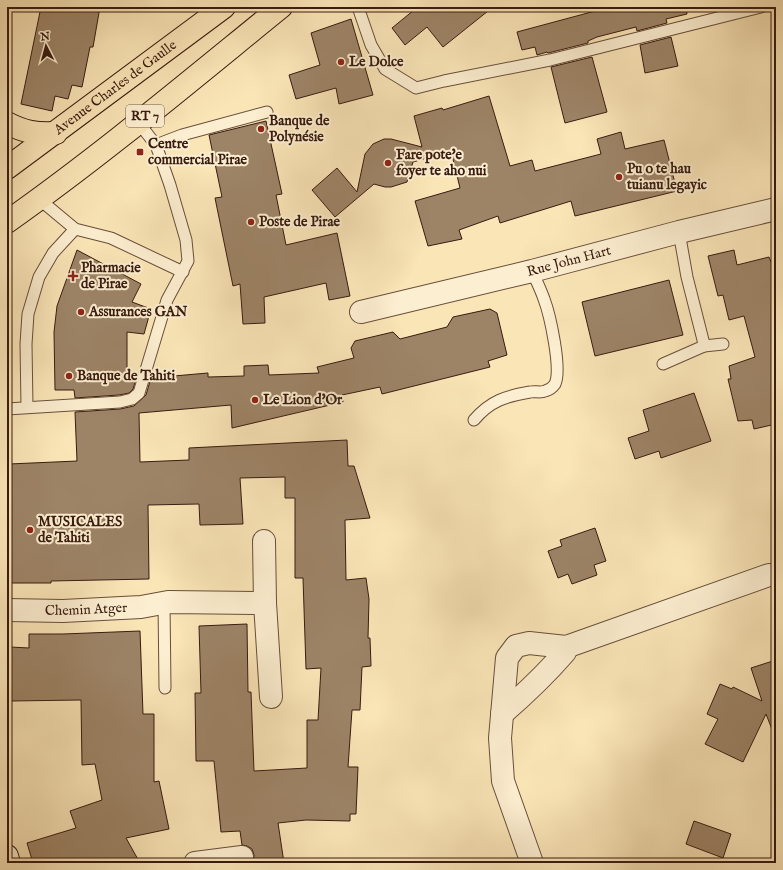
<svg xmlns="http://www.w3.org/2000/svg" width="783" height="870" font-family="'IM FELL English',serif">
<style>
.building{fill:#9d8467;stroke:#381b10}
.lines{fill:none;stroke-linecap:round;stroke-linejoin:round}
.service-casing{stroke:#684e3a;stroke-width:13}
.minor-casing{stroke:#684e3a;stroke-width:24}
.secondary-casing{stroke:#381b10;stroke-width:24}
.primary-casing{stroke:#381b10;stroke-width:24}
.service{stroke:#fceed0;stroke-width:11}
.minor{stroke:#fceed0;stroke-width:22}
.secondary{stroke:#fceed0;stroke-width:22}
.primary{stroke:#fae5b7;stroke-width:22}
.poi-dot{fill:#8f2418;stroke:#fceed0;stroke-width:1.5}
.labels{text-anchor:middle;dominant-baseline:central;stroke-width:4;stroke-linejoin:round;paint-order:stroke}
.shield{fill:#fceed0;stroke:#735a4a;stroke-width:1}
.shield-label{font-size:13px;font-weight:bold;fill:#381b10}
.poi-label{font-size:14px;font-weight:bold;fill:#381b10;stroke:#fceed0;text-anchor:start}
.street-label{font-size:14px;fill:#381b10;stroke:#fceed0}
</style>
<rect width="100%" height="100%" fill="#fae5b7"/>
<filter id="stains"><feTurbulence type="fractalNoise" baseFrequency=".005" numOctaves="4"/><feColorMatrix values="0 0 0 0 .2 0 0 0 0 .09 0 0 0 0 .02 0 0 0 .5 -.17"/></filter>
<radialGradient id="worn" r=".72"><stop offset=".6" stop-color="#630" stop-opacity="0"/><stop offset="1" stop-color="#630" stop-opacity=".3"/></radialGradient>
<g class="building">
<path d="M 41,7 L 100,7 L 93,47 L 90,47 L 82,87 L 72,85 L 68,99 L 55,96 L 52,111 L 21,104 Z"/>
<path d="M 411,7 L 493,7 L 443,47 L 427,27 L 405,45 L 392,28 L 414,10 Z"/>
<path d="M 610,7 L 686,7 L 687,14 L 666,19 L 667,23 L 637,31 L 636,27 L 597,37 L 588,41 L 588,43 L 548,53 L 547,52 L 537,55 L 535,47 L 522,50 L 517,32 Z"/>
<path d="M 351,19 L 373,95 L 339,104 L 336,88 L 296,99 L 289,75 L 320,65 L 311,33 Z"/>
<path d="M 671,37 L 678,66 L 645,73 L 640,45 Z"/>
<path d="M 592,57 L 607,112 L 565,123 L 551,67 Z"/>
<path d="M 489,96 L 510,166 L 532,160 L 535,171 L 601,154 L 597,139 L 621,132 L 625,149 L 664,140 L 677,191 L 575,216 L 571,201 L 500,223 L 498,216 L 459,230 L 462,239 L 428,246 L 415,201 L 460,188 L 451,151 L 413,162 L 407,182 L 391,187 L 385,187 L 374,184 L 335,217 L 312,190 L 337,168 L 357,192 L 365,154 L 373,144 L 384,139 L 391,139 L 422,147 L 414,116 L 442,108 L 443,110 Z"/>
<path d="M 266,121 L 282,194 L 276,195 L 286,245 L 337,233 L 350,296 L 329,300 L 326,283 L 264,297 L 265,323 L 243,324 L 240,284 L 233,286 L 215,198 L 222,197 L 209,135 Z"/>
<path d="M 77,250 L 141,284 L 132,302 L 151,309 L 144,334 L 127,332 L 127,380 L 136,379 L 133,389 L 129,393 L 119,395 L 75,398 L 74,390 L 55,390 L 54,332 L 57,306 Z"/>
<path d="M 734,250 L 737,265 L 769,257 L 771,262 L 776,261 L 776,424 L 754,429 L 752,420 L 738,421 L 728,379 L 731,379 L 729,366 L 755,357 L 744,316 L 729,320 L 723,295 L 718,296 L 708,256 Z"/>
<path d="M 669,280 L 683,335 L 595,356 L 582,302 Z"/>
<path d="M 490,309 L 497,313 L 507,355 L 488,361 L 490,367 L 382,394 L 380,387 L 342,395 L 343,402 L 232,428 L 231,405 L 139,413 L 140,462 L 189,460 L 189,448 L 347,440 L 348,466 L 354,466 L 370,518 L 345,520 L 346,580 L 366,578 L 369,599 L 368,638 L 370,638 L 371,666 L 362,667 L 360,710 L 352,710 L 348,767 L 358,767 L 356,814 L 350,814 L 350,821 L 306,820 L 278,823 L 284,863 L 253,863 L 254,855 L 252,849 L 247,846 L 242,845 L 240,831 L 221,832 L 214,761 L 196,761 L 195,693 L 201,693 L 199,626 L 247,624 L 248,692 L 251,692 L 254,771 L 307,768 L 307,720 L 318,720 L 321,668 L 306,669 L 303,578 L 295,578 L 295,498 L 285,498 L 285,477 L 240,478 L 243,524 L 200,525 L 199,504 L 148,505 L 149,579 L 51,581 L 51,583 L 9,583 L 9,464 L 77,461 L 75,412 L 120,409 L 134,406 L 146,395 L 151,378 L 208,373 L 208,377 L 244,376 L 244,366 L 268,365 L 269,375 L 319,373 L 317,367 L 354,358 L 351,348 L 355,341 L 393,332 L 400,339 L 447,327 L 453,317 Z"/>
<path d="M 694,393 L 711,441 L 661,458 L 659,451 L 635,459 L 628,438 L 649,431 L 643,410 Z"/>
<path d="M 595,528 L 606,561 L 594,565 L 597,575 L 572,584 L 568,574 L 558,578 L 548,551 L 562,546 L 560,540 Z"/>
<path d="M 140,631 L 143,714 L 154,714 L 154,782 L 159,781 L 169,829 L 126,838 L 140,863 L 33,863 L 27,843 L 76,828 L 70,811 L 102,800 L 95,764 L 82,765 L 81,700 L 11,701 L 10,647 L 29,648 L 29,634 L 63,634 Z"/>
<path d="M 776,660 L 776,732 L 773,732 L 766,714 L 743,762 L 705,744 L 718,719 L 707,714 L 720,684 L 732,689 L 733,687 L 762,701 L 751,668 Z"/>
<path d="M 694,821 L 731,834 L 723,858 L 686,844 Z"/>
</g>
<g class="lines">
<g class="service-casing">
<g id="service">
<path d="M 358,7 L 371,45 L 385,69 L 416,88 L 444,81 L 550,60 L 761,7"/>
<path d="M 156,145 L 182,135 L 267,112"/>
<path d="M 39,199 L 75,229 L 111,238 L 183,272"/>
<path d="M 704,346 L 723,344"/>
<path d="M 663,364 L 704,346 L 704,344 L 687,277 L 679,232"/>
<path d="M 27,407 L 26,344 L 28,314 L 39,277 L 53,253 L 75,229"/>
<path d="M 7,409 L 120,402 L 132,399 L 139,393 L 167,300 L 188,261 L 186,240 L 170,185 L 156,145 L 138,122"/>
<path d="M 474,420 C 490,401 506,396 530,392 C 535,391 541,393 545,391 C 549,390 553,387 555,384 C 562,369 550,315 544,299 C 541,290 536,280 532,271"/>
<path d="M 164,603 L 165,688"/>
</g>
</g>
<g class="minor-casing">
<g id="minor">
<path id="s1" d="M 361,312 L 532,271 L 679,232 L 776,209"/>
<path d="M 264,541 L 265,603"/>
<path id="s2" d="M 7,610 L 63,611 L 141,607 L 168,602 L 265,603 L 271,697"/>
<path d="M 502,714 C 525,694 546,674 565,652 L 566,647"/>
<path d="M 195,863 L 242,857"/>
<path d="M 532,863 L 503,781 L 500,738 L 507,658 L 516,646 L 529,643 L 566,647 L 769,575"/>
</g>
</g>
<g class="secondary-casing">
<path id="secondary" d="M 7,856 L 9,863"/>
</g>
<g class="primary-casing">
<g id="primary">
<path d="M 7,123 C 24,132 36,134 56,133"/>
<path id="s3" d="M 7,168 L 224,7"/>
<path d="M 7,222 C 102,155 191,80 281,7"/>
</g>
</g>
<use href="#service" class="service"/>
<use href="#minor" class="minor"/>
<use href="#secondary" class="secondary"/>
<use href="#primary" class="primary"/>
</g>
<g class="poi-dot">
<circle cx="341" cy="62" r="4"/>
<circle cx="261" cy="129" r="4"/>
<rect x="136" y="148" width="8" height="8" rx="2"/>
<circle cx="388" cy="163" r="4"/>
<circle cx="619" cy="177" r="4"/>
<circle cx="251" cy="222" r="4"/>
<path d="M71 270h4v4h4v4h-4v4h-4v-4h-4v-4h4z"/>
<circle cx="81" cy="312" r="4"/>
<circle cx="69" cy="376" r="4"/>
<circle cx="255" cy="400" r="4"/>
<circle cx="30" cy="530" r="4"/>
</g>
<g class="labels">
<rect class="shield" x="126" y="105" width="38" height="22" rx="3"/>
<g class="shield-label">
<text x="145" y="116">RT 7</text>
</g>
<g class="poi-label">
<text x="349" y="62">Le Dolce</text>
<text x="269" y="121">Banque de<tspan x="269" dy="16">Polynésie</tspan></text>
<text x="148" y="144">Centre<tspan x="148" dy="16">commercial Pirae</tspan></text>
<text x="396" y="155">Fare pote'e<tspan x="396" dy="16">foyer te aho nui</tspan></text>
<text x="627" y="169">Pu o te hau<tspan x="627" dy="16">tuianu legayic</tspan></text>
<text x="259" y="222">Poste de Pirae</text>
<text x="81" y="268">Pharmacie<tspan x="81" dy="16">de Pirae</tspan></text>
<text x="89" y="312">Assurances GAN</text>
<text x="77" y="376">Banque de Tahiti</text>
<text x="263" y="400">Le Lion d'Or</text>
<text x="38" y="522">MUSICALES<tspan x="38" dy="16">de Tahiti</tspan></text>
</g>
<g class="street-label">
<text stroke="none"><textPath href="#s3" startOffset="135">Avenue Charles de Gaulle</textPath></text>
<text stroke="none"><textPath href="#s1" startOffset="214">Rue John Hart</textPath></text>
<text stroke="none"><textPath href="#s2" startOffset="79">Chemin Atger</textPath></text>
</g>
</g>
<rect width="783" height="870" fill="none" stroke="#fae5b7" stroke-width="24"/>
<rect x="8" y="8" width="767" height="854" fill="none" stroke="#381b10" stroke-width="2"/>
<rect x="12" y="12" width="759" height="846" fill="none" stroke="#381b10"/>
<g transform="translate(46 46) rotate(354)" stroke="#fceed0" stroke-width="3" paint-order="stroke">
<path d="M0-3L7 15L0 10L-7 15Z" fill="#381b10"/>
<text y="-6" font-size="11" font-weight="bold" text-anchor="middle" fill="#381b10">N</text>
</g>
<rect width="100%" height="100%" filter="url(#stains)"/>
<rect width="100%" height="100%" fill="url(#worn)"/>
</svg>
